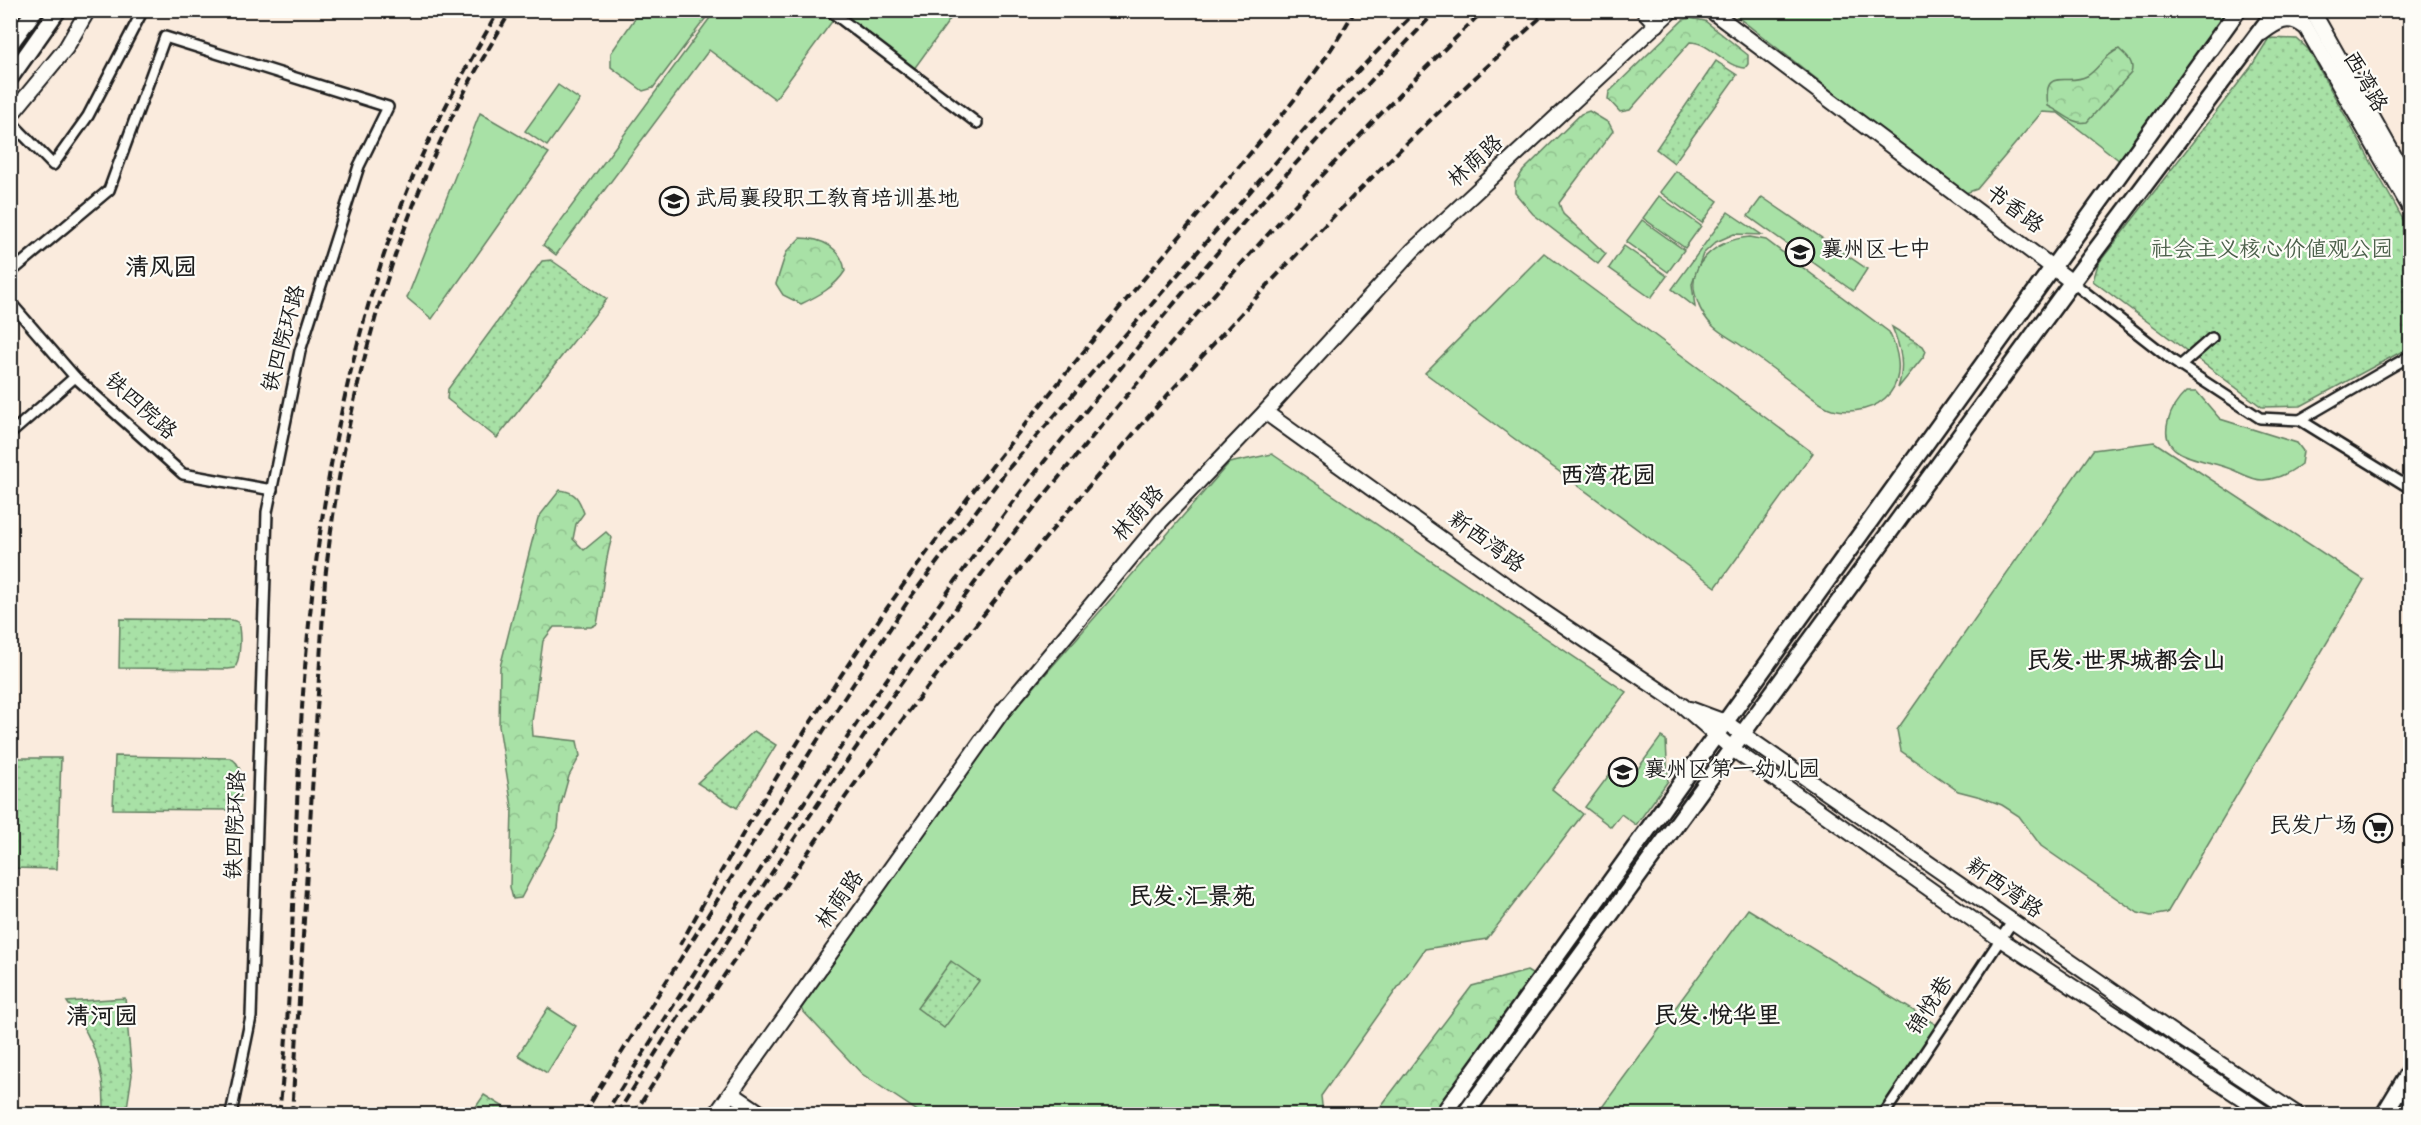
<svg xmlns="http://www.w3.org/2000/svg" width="2421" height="1125" font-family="'Gochi Hand','LXGW WenKai TC',sans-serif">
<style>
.green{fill:#a8e1a6;stroke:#627e61;stroke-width:1.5}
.forest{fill:url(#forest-crowns);stroke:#627e61;stroke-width:1.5}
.park{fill:url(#park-dots);stroke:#627e61;stroke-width:1.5}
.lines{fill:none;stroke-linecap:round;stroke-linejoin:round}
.street-casing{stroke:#1c1c1c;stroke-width:14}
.secondary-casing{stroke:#1c1c1c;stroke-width:18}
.primary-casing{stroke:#1c1c1c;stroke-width:20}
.street{stroke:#fdfcf7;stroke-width:9}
.secondary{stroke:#fdfcf7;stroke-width:14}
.primary{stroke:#fdfcf7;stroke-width:15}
.rail{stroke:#1c1c1c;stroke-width:4;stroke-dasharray:9 4.5;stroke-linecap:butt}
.labels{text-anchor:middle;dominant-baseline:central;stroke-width:4.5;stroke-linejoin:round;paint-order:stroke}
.street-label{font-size:22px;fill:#1c1c1c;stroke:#fdfcf7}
.poi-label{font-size:22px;fill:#1c1c1c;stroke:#fdfcf7;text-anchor:start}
.park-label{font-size:22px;fill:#4d614c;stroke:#fdfcf7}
.neighbourhood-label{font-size:24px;font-weight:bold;fill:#1c1c1c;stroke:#fdfcf7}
</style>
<defs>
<pattern id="forest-crowns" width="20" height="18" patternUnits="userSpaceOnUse" patternTransform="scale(1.5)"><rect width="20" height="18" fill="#a8e1a6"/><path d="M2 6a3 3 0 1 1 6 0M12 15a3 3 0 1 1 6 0" fill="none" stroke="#90c08e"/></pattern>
<pattern id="park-dots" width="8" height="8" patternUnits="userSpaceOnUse" patternTransform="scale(1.5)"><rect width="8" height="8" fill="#a8e1a6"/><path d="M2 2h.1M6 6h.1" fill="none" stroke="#90c08e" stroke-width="1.8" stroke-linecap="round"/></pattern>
</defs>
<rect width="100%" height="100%" fill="#faebdd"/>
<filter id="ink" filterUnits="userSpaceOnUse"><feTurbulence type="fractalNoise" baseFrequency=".0167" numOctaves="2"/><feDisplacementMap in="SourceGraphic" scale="12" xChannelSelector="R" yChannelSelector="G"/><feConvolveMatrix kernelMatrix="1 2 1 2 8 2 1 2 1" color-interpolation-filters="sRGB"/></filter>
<g filter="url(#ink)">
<g class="green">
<path d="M 640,11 L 711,11 L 653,88 L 643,91 L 611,67 L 611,53 Z"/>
<path d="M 715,11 L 956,11 L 911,73 L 836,16 L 775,99 L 709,50 L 556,255 L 543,245 Z"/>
<path d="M 1730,11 L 2230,11 L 2120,161 L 2058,113 L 2042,112 L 1977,189 L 1963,194 Z"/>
<path d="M 558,85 L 580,100 L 547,146 L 525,131 Z"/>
<path d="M 480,113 L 549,153 L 432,319 L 407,298 Z"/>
<path d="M 1676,171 L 1718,201 L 1702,223 L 1660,192 Z"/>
<path d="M 1659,196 L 1701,226 L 1685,248 L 1643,218 Z"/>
<path d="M 1762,197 L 1867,269 L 1853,291 L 1748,216 Z"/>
<path d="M 1728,212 L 1762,235 L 1734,234 L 1716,242 L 1703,254 L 1692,284 L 1695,307 L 1672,289 Z"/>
<path d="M 1642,220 L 1684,250 L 1668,272 L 1626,242 Z"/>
<path d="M 1750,237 L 1766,240 L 1889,332 C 1898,350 1904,375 1890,393 C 1876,410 1853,414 1832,409 C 1821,406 1808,394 1798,387 C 1778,373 1759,358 1739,344 C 1730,338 1720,333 1713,326 C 1707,321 1700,310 1698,303 C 1682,266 1716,239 1750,237 Z"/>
<path d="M 1624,246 L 1667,276 L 1651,298 L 1609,268 Z"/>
<path d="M 1544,253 L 1813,453 L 1716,587 L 1425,373 Z"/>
<path d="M 2186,392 L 2197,392 L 2220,419 L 2297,443 L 2303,451 L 2301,464 C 2290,473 2277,479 2263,480 C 2253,481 2238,471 2228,468 C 2214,463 2190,459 2179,452 C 2155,438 2171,406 2186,392 Z"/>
<path d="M 2154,442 L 2364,580 L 2167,913 L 2151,916 L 2138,913 L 2041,846 L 2019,816 L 2002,805 L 1981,797 L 1958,791 L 1901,751 L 1897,730 L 2093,450 Z"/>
<path d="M 1272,454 L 1626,692 L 1552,789 L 1583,814 L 1487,939 L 1425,949 L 1321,1096 L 1323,1114 L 922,1114 L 862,1074 L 801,1009 L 997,730 L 1229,463 Z"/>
<path d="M 1661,737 L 1666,740 L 1668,781 L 1636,825 L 1621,814 L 1611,827 L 1585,807 L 1618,763 L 1634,774 Z"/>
<path d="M 1748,909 L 1940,1027 L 1882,1114 L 1597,1114 Z"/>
<path d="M 548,1008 L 576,1026 L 547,1073 L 518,1055 Z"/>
</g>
<g class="forest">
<path d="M 1690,18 L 1705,21 L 1748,55 L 1748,64 L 1745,68 C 1724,67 1711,42 1690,42 L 1630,110 L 1620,112 L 1608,99 L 1609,92 L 1683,20 Z"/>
<path d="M 2119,49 C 2126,56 2135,62 2131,73 L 2087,122 C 2072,125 2062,112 2048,106 C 2042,65 2068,87 2087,76 C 2099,69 2103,56 2119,49 Z"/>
<path d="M 1589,111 L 1609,123 L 1613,131 L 1559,203 L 1563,214 L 1606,254 L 1598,264 L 1533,214 L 1515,193 L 1515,183 L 1523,171 L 1581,114 Z"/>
<path d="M 800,238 C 822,238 842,248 845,271 C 835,287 818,296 801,304 L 783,295 L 776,284 L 786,253 Z"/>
<path d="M 1892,327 L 1923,346 L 1926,351 L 1924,356 L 1898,388 C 1905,366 1901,348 1892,327 Z"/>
<path d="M 560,490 C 576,492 579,499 584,513 L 576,524 L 573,539 L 584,550 L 606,532 L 612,538 C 603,565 603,595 597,624 L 591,627 L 554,627 L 543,641 L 532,722 L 533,736 L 577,741 L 580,756 L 569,776 L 560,808 L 558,828 L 521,898 L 513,899 L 510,887 L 512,807 L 499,726 L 500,667 L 538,518 Z"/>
<path d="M 1527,971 L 1540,979 L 1443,1114 L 1375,1114 L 1472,986 Z"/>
</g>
<g class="park">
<path d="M 2269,38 L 2297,39 L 2308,49 L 2410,232 L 2410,347 L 2301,406 L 2262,407 L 2093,281 L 2098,264 L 2251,67 Z"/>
<path d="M 1716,61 L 1737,75 L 1674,163 L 1656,149 Z"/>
<path d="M 551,260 L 607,299 L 497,438 L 447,399 L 448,389 L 542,261 Z"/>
<path d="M 120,619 L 232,620 L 238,622 C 241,635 241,656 235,668 L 228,669 L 119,668 Z"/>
<path d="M 754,731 L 776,745 L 737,808 L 697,783 Z"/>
<path d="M 115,756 L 230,758 C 246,765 242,790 239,804 L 228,810 L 113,809 Z"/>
<path d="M 11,758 L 61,758 L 57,869 L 11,868 Z"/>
<path d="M 951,961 L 979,981 L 944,1028 L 917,1008 Z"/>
<path d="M 125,998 L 132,1075 L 126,1114 L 104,1114 C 105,1068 94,1039 67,1002 Z"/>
<path d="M 484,1095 L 515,1114 L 471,1114 Z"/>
</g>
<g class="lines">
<g class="street-casing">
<g id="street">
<path d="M 829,10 L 977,123"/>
<path d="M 10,121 L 53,165 L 88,116 L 143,10"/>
<path d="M 10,273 L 109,190 L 165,37 L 388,107 L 359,166 L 300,351 L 267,512 L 251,1017 L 231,1114"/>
<path d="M 2072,282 L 2173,361 L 2260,418 L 2300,420 L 2410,356"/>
<path d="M 10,302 L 75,377 L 183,474 L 272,490"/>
<path d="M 2180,366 L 2212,338"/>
<path d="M 2300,420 L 2410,488"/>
<path d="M 10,434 L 75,377"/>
<path d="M 1884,1114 L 2012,922"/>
</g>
</g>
<g class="secondary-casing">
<g id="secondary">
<path d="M 1643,10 L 1657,25"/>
<path d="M 1710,10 L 2072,282"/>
<path d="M 2296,10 L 2410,208"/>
<path d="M 2312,10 L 2410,184"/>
<path d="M 2262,33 C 2277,22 2288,14 2305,27"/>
<path d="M 10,116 L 66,48 L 88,10"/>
<path d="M 1265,412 L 1532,604 L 1683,706 L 1731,748 L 2000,939 L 2266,1114"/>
<path d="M 1690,709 L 1725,722 L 2182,1039 L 2297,1114"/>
<path d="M 731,1093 L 762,1114"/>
<path d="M 716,1114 L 1002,712 L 1161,521 L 1265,412 L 1413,250 L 1672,10"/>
</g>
</g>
<g class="primary-casing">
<g id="primary">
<path d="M 10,44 L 35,10"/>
<path d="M 10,78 L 58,10"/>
<path d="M 1443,1114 L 2238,10"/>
<path d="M 1465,1114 L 2072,282 L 2276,10"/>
<path d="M 2384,1114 L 2410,1071"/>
<path d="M 2409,1114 L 2410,1113"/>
</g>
</g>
<use href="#street" class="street"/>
<use href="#secondary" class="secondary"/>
<use href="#primary" class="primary"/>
<g class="rail">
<path d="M 680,945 C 726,862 773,780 825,700 C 901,582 988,469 1077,360 C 1129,295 1184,232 1237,169 C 1280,118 1323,68 1355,10"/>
<path d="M 592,1100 L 839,706 L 910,598 L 1008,469 L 1330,100 L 1417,10"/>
<path d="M 279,1114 C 295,970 293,825 304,680 C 317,513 346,345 408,189 C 432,127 466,68 499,10"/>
<path d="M 292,1114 L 325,580 C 343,410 387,241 466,89 C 480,62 496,37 511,10"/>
<path d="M 584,1114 L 596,1094"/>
<path d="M 605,1114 C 738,903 872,690 1023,489 C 1049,454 1078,421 1106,386 C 1211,256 1322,132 1437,10"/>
<path d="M 617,1114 C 729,937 842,760 968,592 C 1006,541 1047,492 1087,443 C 1212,292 1344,147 1484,10"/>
<path d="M 634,1114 C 684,1035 736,957 789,880 C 813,846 835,811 859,778 C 1062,502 1293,239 1549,10"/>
</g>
</g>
</g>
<defs>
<g id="university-ring" transform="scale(1.5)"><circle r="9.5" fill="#fdfcf7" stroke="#1c1c1c" stroke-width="1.5"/><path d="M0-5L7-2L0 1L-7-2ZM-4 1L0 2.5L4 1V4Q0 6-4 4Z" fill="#1c1c1c"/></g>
<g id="school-ring" transform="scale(1.5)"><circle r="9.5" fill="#fdfcf7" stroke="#1c1c1c" stroke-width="1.5"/><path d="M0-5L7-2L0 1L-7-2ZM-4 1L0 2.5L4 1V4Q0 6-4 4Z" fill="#1c1c1c"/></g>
<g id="supermarket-ring" transform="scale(1.5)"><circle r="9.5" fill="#fdfcf7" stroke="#1c1c1c" stroke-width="1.5"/><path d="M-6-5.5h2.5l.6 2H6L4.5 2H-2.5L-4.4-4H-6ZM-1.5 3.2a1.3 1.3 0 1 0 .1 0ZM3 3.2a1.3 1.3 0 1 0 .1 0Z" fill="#1c1c1c"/></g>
</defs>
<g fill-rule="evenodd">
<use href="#university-ring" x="674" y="201"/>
<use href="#school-ring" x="1800" y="252"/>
<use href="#school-ring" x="1623" y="772"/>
<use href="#supermarket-ring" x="2378" y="828"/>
</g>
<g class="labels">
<g class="street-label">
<text transform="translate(2363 83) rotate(60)">西湾路</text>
<text transform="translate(1477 163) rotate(-42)">林荫路</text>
<text transform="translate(2013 211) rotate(37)">书香路</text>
<text transform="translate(286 339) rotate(-75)">铁四院环路</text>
<text transform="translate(139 408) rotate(42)">铁四院路</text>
<text transform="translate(1140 515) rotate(-49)">林荫路</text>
<text transform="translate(1485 544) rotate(36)">新西湾路</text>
<text transform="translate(238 825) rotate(-88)">铁四院环路</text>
<text transform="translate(2003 890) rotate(35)">新西湾路</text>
<text transform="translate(842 901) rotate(-55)">林荫路</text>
<text transform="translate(1932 1007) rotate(-57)">锦悦巷</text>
</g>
<g class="poi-label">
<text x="695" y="201">武局襄段职工教育培训基地</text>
<text x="1821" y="252">襄州区七中</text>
<text x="1644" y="772">襄州区第一幼儿园</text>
<text x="2357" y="828" text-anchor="end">民发广场</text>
</g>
<g class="park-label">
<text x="2272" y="252">社会主义核心价值观公园</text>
</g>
<g class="neighbourhood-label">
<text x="161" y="270">清风园</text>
<text x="1608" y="478">西湾花园</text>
<text x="2126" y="663">民发·世界城都会山</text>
<text x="1192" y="899">民发·汇景苑</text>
<text x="1717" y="1018">民发·悦华里</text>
<text x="102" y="1019">清河园</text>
</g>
</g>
<rect width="2421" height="1125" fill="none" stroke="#fdfcf7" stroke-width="36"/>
<rect x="18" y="18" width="2385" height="1089" fill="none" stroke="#1c1c1c" stroke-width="2" filter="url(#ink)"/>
</svg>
